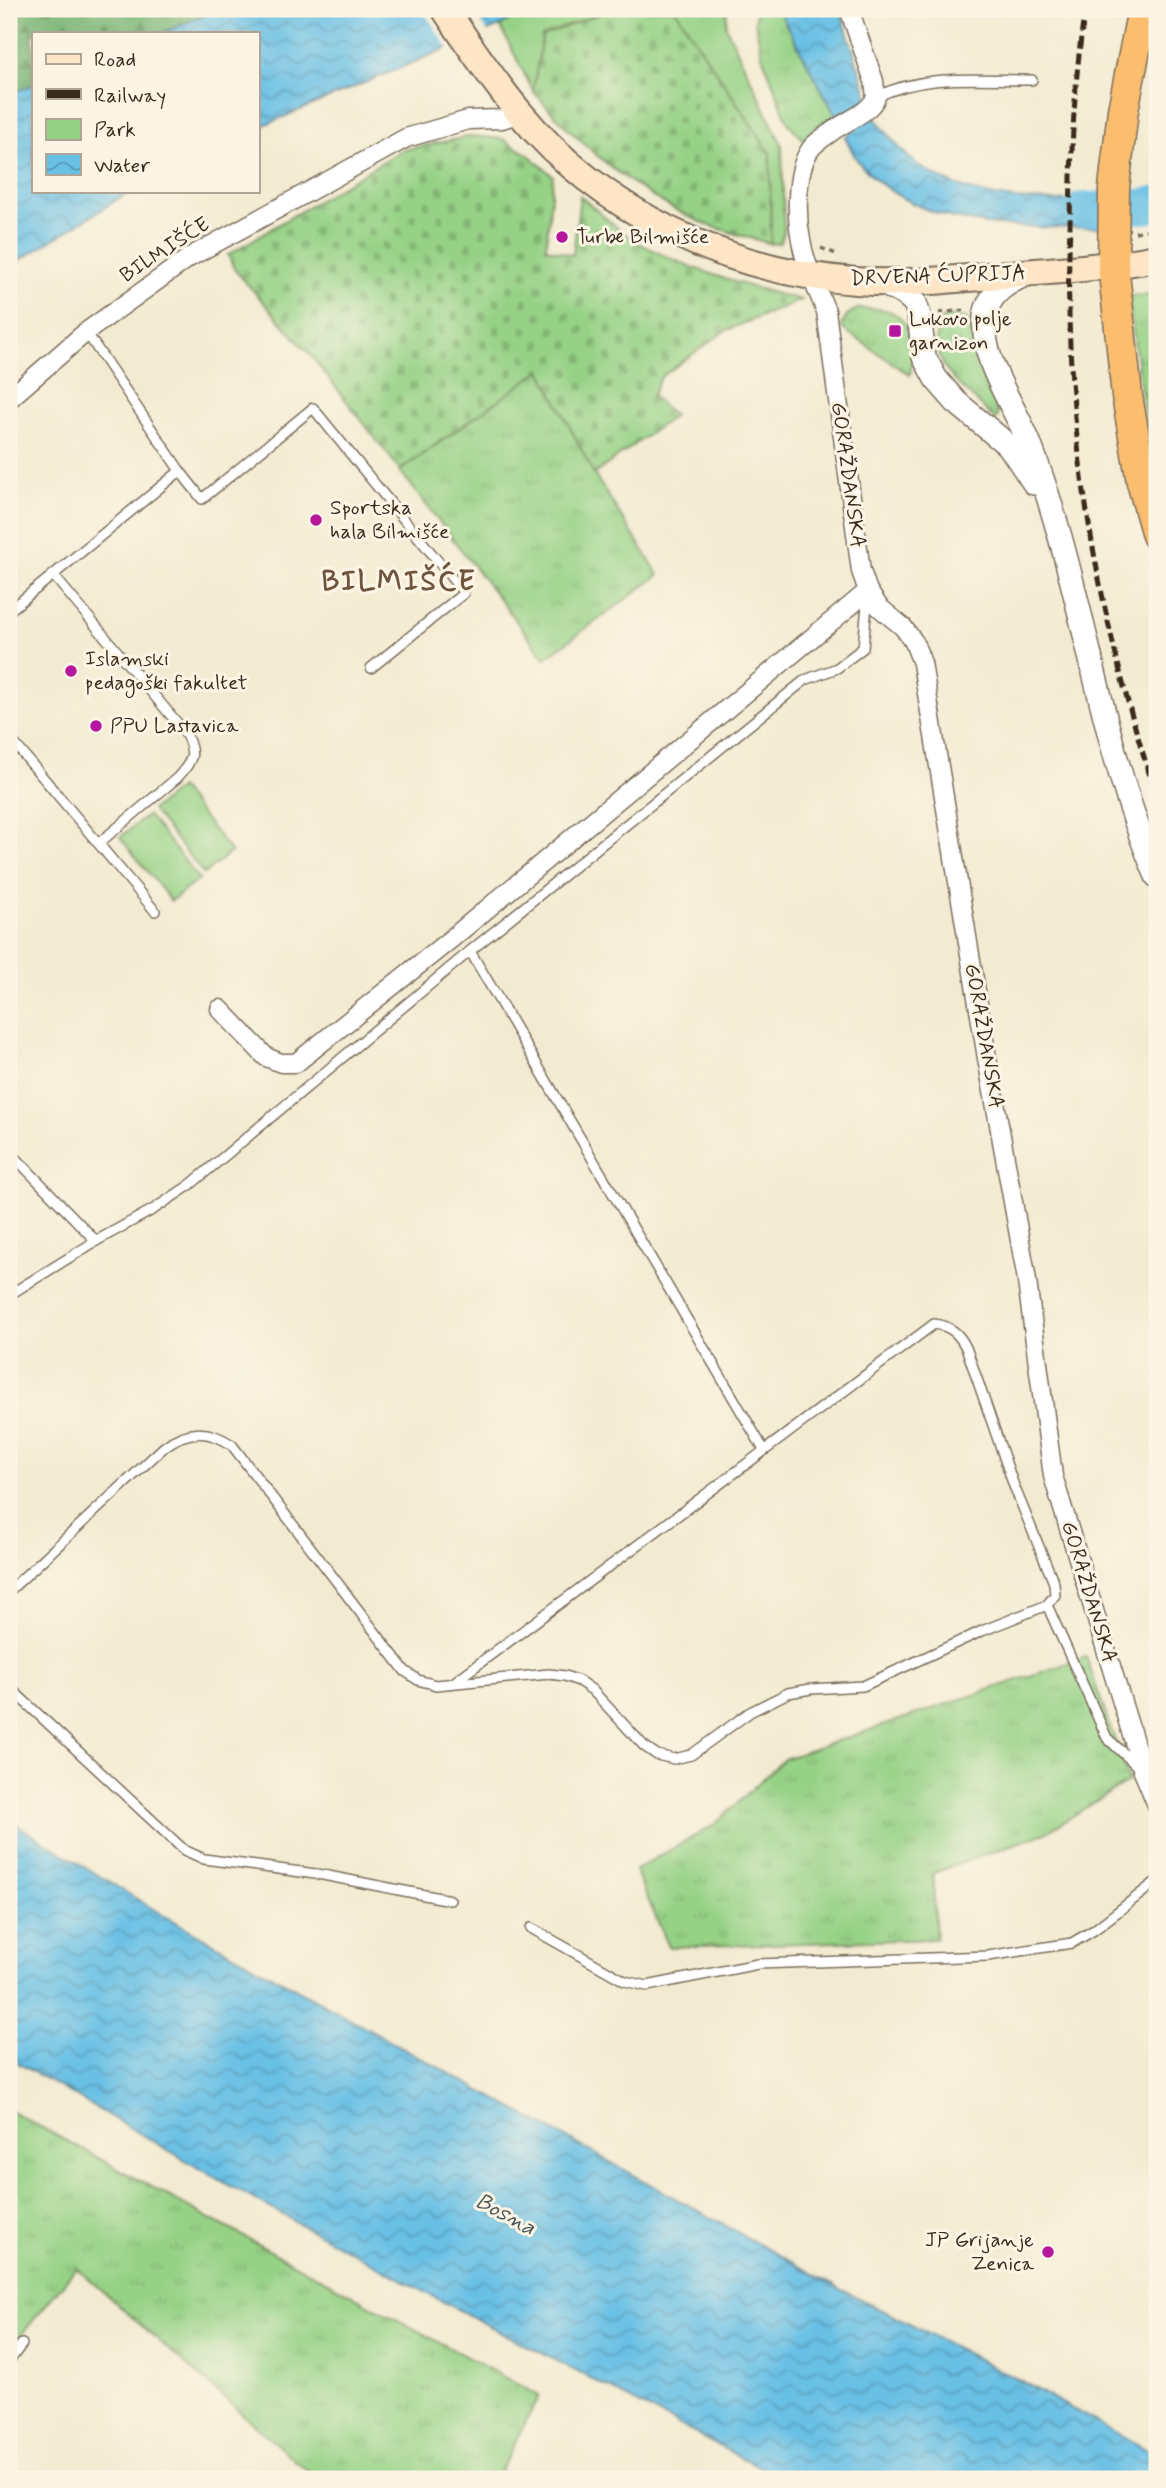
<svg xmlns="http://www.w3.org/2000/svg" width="1166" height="2488" font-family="Mynerve,sans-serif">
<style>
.grass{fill:url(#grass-tufts);stroke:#687e52;stroke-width:2}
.forest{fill:url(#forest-firs);stroke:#5a6f48;stroke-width:2}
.cemetery{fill:url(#cemetery-stones);stroke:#687e52;stroke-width:2}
.park{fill:#96d286;stroke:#687e52;stroke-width:2}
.water{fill:url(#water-waves);stroke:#527582;stroke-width:2}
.pier{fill:#f3ebd1}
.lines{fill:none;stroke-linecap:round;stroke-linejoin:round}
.river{stroke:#68c0e5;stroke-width:35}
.service-casing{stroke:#7b6e5d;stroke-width:12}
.minor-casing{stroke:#7b6e5d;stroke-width:21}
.tertiary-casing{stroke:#7b6e5d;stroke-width:26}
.secondary-casing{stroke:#7b6e5d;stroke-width:30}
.trunk-casing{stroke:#7b6e5d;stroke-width:33}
.path{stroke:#7b6e5d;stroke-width:3.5;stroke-dasharray:5 5;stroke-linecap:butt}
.service{stroke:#fff;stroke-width:9}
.minor{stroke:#fff;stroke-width:18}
.tertiary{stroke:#fff;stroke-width:23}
.secondary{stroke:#fde5c5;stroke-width:26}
.trunk{stroke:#fbbd6e;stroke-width:30}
.rail{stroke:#3b2a1e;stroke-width:5;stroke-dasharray:10 5;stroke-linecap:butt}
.poi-dot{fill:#b5179e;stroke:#fcf5e5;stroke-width:2.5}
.labels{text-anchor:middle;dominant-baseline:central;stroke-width:6;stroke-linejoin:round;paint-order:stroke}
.poi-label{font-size:21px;fill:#3b2a1e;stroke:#fcf5e5;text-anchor:start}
.street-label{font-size:21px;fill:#3b2a1e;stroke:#fcf5e5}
.water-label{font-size:23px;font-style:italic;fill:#48575a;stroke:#fcf5e5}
.district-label{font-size:28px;font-weight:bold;letter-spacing:2px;fill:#6f543e;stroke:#fcf5e5}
</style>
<defs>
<pattern id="grass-tufts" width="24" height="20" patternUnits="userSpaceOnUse" patternTransform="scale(1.75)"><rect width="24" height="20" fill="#96d286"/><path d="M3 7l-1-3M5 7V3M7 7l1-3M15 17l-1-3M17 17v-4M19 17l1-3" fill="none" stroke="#82b473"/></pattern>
<pattern id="forest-firs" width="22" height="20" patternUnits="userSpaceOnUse" patternTransform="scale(1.75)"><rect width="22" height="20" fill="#78b473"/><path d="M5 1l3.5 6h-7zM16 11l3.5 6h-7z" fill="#64935e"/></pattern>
<pattern id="cemetery-stones" width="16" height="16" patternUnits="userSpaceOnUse" patternTransform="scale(1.75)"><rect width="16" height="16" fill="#96d286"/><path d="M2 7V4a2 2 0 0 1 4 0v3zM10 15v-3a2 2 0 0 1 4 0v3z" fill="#82b473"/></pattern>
<pattern id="water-waves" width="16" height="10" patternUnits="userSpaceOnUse" patternTransform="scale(1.75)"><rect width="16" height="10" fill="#68c0e5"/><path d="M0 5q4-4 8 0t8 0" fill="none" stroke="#579cb9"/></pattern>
</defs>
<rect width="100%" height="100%" fill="#fcf5e5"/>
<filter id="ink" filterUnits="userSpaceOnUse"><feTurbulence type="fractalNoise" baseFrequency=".0143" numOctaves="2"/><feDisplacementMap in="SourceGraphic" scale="14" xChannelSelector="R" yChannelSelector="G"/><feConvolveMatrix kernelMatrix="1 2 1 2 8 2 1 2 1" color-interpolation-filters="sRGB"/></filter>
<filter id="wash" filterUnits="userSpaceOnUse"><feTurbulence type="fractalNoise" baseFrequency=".00686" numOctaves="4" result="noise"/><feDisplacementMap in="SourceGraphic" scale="28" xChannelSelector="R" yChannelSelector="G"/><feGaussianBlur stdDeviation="1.57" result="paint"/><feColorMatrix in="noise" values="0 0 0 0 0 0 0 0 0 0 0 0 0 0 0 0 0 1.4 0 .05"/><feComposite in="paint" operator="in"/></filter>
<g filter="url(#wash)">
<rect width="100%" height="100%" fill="#f3ebd1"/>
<g class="grass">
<path d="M 756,9 L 778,9 L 836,116 L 821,123 L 804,140 L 788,123 L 762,55 L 755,22 Z"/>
<path d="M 1157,294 L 1157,507 L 1128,296 Z"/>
<path d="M 857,309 C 869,309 885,307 895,314 C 913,325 914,357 910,375 L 843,329 L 841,326 L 847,315 Z"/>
<path d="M 950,316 L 966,318 L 969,323 L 981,373 L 998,412 L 997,418 L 994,419 C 969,390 920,365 942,318 Z"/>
<path d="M 541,370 L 594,474 L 659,575 L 545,658 L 400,471 Z"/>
<path d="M 1086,1657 L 1129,1781 L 1045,1833 L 933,1873 L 936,1939 L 669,1947 L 635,1870 L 714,1825 L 784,1759 Z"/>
<path d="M 9,2110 L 539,2396 L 496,2479 L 316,2479 L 76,2268 L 9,2350 Z"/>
</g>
<path class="forest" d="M 17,9 L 219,9 L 162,33 L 33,33 L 33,85 L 9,94 L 9,16 Z"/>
<g class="cemetery">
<path d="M 611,9 L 675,9 L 770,154 L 771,244 C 745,236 718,230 694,219 C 631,190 578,143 533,91 L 542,36 Z"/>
<path d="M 473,136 L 503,139 L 530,156 L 553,176 L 546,248 L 573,255 L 580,196 C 598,211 618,231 639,243 C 685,268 750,288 801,300 L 725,331 L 661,377 L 652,396 L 674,416 L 594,474 L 541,370 L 400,470 L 313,358 L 234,269 L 228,255 L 402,150 Z"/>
</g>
<g class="park">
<path d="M 527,9 L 611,9 L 542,36 L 533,91 L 500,26 Z"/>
<path d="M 675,9 L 727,9 L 726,27 L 782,145 L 784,232 L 780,243 L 771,244 L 770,153 Z"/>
<path d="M 180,788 L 231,852 L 204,874 L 152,810 Z"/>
<path d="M 148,815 L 199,879 L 171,901 L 120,837 Z"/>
</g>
<g class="water">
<path d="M 219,9 L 527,9 L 500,26 L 257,128 L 257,33 L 162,33 Z"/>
<path d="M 778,9 L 840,9 L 870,103 L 836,116 Z"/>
<path d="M 33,85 L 33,191 L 131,191 L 9,267 L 9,94 Z"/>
<path d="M 873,116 C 887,132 900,152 917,164 C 973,205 1046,203 1111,199 L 1113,227 C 1026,227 925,236 861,165 C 854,157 850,146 845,137 Z"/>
<path d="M 1157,188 L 1157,215 L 1135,221 L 1133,197 Z"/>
<path d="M 9,1820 L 166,1917 L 842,2290 L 1019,2380 L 1157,2455 L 1157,2479 L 782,2479 L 442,2301 L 246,2195 L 9,2058 Z"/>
</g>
<path class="pier" d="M 422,9 L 472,9 L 489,34 L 450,51 Z"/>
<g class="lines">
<path class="river" d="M 1081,210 L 1146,206 L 1157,203"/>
</g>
</g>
<g filter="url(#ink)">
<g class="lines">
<g class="service-casing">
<g id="service">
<path d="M 876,97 C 925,73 979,80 1032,80"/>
<path d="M 86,332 L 180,471 L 202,499 L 313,408 L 464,593 L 371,668"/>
<path d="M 53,575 L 184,731 C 196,753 194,760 177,778 L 99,843"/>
<path d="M 9,611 L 180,471"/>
<path d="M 9,737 L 155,911"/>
<path d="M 470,951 L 764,1450"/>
<path d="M 9,1151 L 96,1241 L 9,1295"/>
<path d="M 96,1241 L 154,1209 L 190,1185 L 470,951 L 805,680 L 837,668 L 863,648 L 868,594"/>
<path d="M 9,1591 L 164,1447 C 187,1429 209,1429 232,1445 L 405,1671 L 418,1680 L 436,1685 L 549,1674 L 565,1676 L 579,1681 L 592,1690 L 644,1746 L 657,1755 L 674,1759 L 691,1755 L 750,1712 L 788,1693 L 811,1689 L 863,1686 L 982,1631 L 1047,1605 L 1107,1738 L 1137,1766"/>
<path d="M 453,1683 L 934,1324 C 951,1326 960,1334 967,1350 L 1014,1486 L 1054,1583 L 1055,1595 L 1047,1605"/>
<path d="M 9,1687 L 184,1850 L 204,1859 L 323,1875 L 450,1900"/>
<path d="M 531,1928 L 625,1981 L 647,1986 L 758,1964 L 988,1956 L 1072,1943 L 1094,1930 L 1157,1881"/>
<path d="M 9,2361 L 22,2344"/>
</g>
</g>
<g class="minor-casing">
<g id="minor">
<path d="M 849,9 L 874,81 L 876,97 C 870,113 843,122 830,133 C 824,137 818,141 813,146 C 795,166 796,215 801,240 C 805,265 817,289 826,311 L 861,571 L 868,591 L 879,607 L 903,627 L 914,642 L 922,663 L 987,1058 L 1026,1274 L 1053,1476 L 1143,1771 L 1157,1805"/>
<path d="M 9,399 L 86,332 L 190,257 L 406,138 L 468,120 L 502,119 L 520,113"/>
<path d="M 220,1009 L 266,1057 L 281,1063 L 296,1063 L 451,939 L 868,591"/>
</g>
</g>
<g class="tertiary-casing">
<g id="tertiary">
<path d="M 1027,274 C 1008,282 988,293 985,317 C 980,362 1015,405 1030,445 C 1084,585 1097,738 1157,876"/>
<path d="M 881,282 L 906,295 L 915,303 L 919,315 L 924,357 L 936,379 L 956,402 L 1010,447 L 1034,483"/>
</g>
</g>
<g class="secondary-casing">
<path id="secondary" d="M 445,9 C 468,44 493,80 519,112 C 601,212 729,272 856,281 C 907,285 959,279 1010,274 C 1059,270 1109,267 1157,258"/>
</g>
<g class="trunk-casing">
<path id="trunk" d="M 1143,9 L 1123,110 L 1114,188 L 1113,263 L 1127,396 L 1142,482 L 1157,535"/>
</g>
<g class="path">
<path d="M 1135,232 L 1157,228"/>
<path d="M 821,248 L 836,254"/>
<path d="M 939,313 L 966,310"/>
</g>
<use href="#service" class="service"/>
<use href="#minor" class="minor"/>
<use href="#tertiary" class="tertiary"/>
<use href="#secondary" class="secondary"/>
<use href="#trunk" class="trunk"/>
<path class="rail" d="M 1085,9 C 1074,80 1071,153 1070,225 C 1069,253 1068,281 1069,309 C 1071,469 1106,646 1157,797"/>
</g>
</g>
<g class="poi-dot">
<circle cx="562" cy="237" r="7"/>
<rect x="888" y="324" width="14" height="14" rx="3.5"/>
<circle cx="316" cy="520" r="7"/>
<circle cx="71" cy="671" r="7"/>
<circle cx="96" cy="726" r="7"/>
<circle cx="1048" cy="2252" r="7"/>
</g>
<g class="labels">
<g class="poi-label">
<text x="576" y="237">Turbe Bilmišće</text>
<text x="909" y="319">Lukovo polje<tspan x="909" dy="24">garnizon</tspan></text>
<text x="330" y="508">Sportska<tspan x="330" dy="24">hala Bilmišće</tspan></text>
<text x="85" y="659">Islamski<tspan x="85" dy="24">pedagoški fakultet</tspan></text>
<text x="110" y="726">PPU Lastavica</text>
<text x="1034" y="2240" text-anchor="end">JP Grijanje<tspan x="1034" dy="24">Zenica</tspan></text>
</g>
<g class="street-label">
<text transform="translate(165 250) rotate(-33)">BILMIŠĆE</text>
<text transform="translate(938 276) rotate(-2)">DRVENA ĆUPRIJA</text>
<text transform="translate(848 475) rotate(82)">GORAŽDANSKA</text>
<text transform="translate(984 1036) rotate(80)">GORAŽDANSKA</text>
<text transform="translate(1089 1592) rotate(73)">GORAŽDANSKA</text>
</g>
<g class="water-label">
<text transform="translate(505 2215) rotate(28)">Bosna</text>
</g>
<g class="district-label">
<text x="399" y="582">BILMIŠĆE</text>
</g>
</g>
<rect width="1166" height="2488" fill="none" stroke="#fcf5e5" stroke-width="35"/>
<rect x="32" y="32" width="228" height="161" fill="#fcf5e5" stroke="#afa495" stroke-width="2"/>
<rect x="46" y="54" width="35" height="10" fill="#fde5c5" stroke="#afa495" stroke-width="2"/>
<text x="94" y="66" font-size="21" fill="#3b2a1e">Road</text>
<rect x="46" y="89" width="35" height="10" fill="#3b2a1e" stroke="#afa495" stroke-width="2"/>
<text x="94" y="102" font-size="21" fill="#3b2a1e">Railway</text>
<rect x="46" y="119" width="35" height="21" fill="#96d286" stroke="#afa495" stroke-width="2"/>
<text x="94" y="136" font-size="21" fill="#3b2a1e">Park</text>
<rect x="46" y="154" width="35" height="21" fill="url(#water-waves)" stroke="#afa495" stroke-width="2"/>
<text x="94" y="172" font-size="21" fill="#3b2a1e">Water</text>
</svg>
